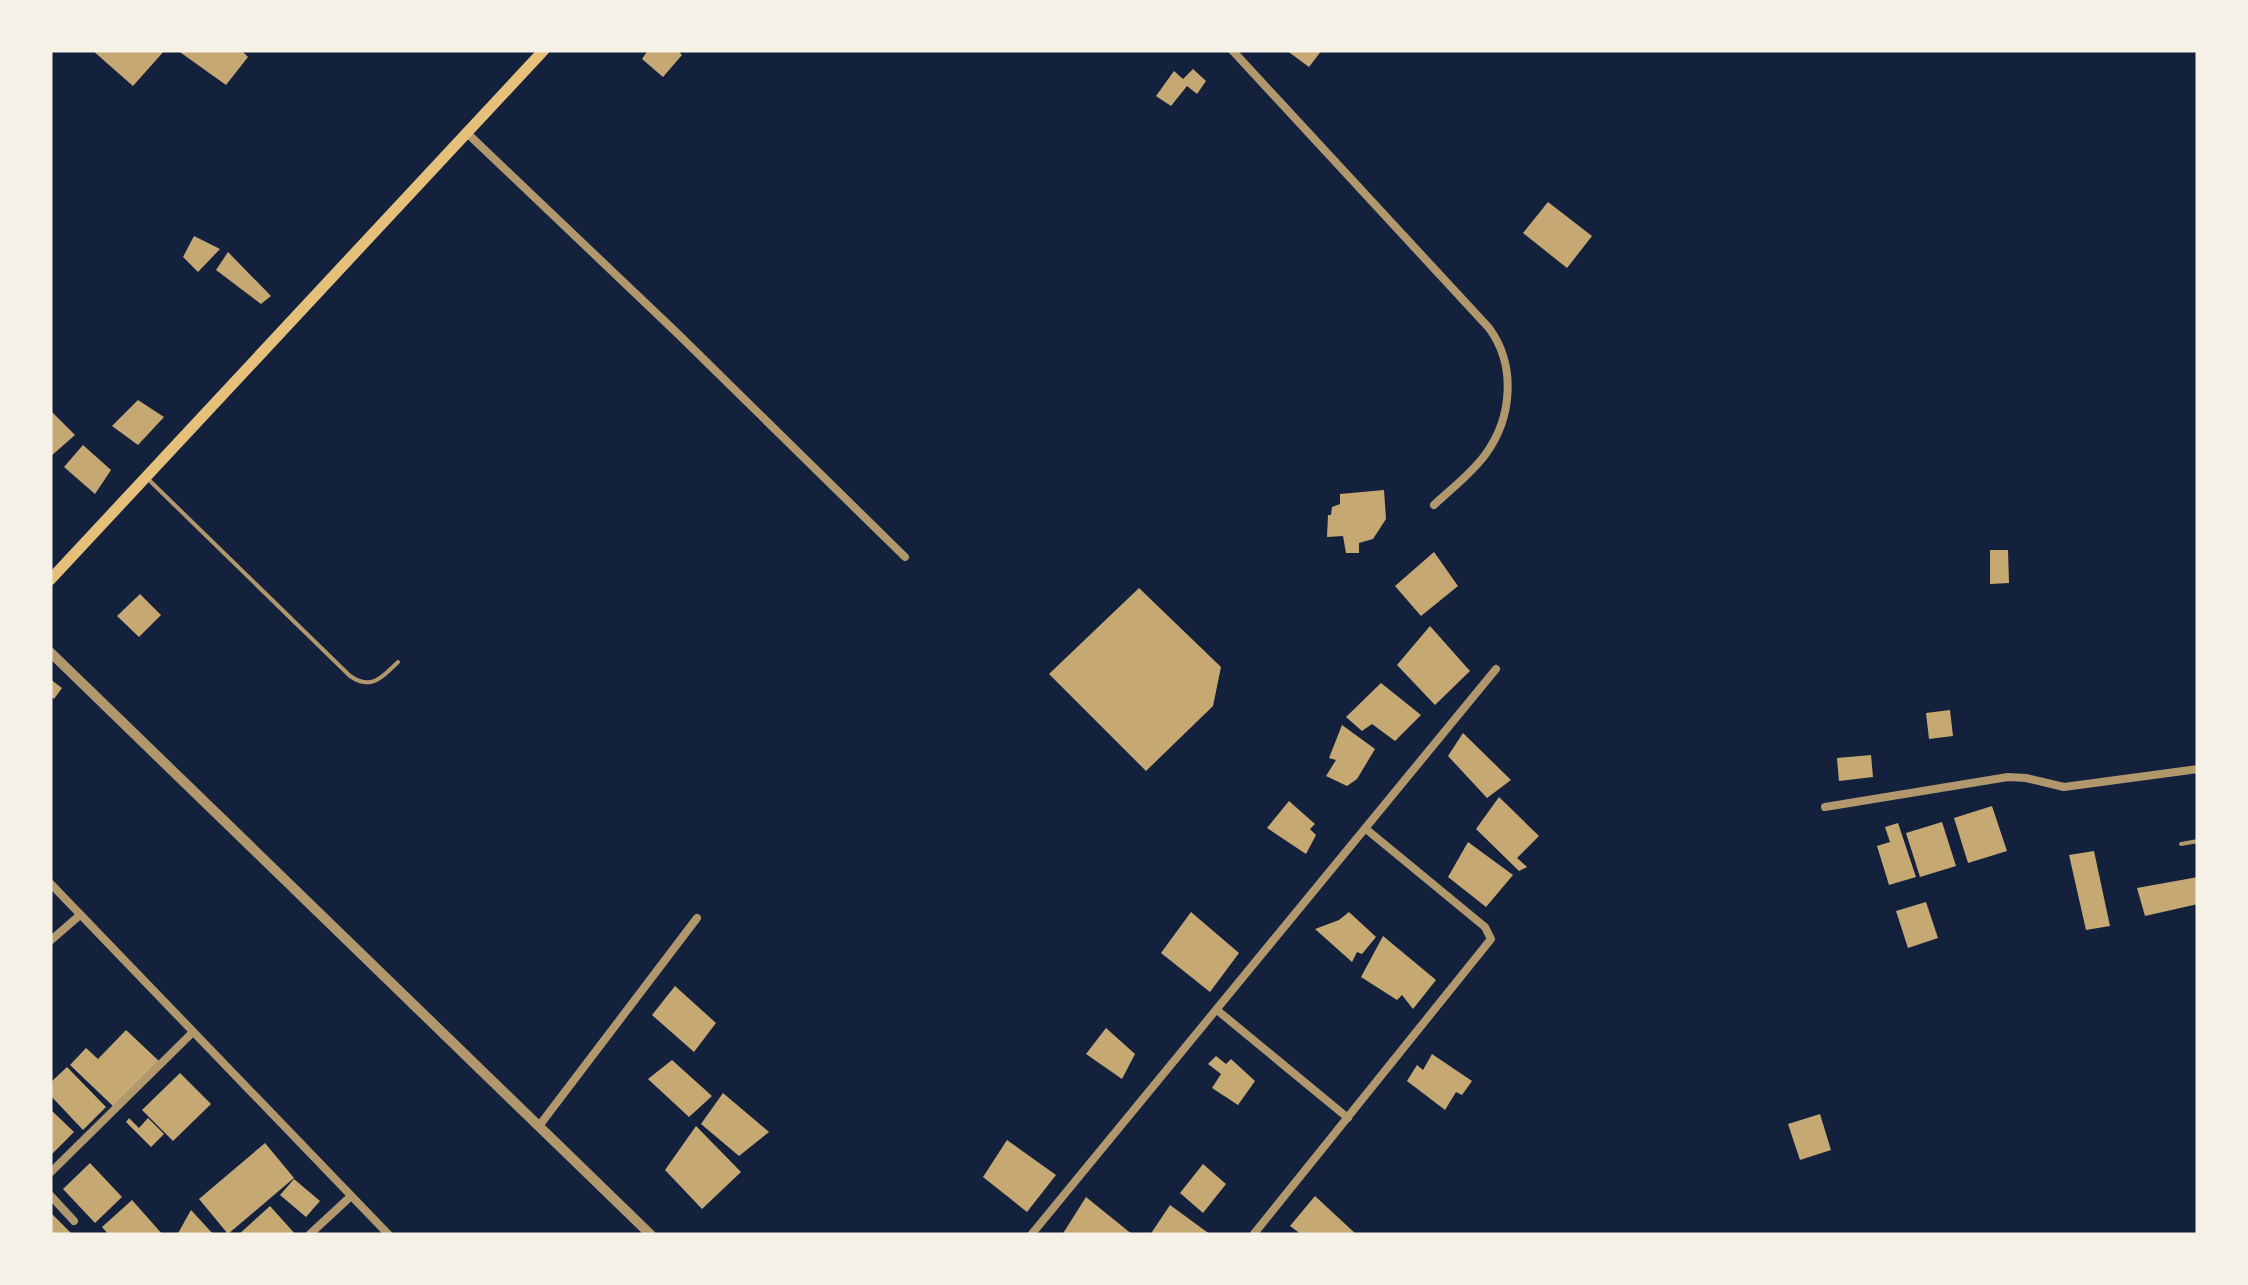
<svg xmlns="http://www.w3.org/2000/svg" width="2248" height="1285" font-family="Jost,sans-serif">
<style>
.building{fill:#c6a872}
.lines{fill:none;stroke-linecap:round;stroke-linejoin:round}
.service{stroke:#b1986c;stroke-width:4}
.minor{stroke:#b1986c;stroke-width:8}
.tertiary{stroke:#b1986c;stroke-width:10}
.secondary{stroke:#e5c07b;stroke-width:11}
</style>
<rect width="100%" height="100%" fill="#14213d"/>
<g class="building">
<path d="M 92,50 L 165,50 L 133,86 Z"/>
<path d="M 177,50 L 241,50 L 248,57 L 226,85 Z"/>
<path d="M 648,50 L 677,50 L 682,55 L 663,77 L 642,59 Z"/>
<path d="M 1286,50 L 1322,50 L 1309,67 Z"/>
<path d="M 1193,69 L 1206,81 L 1197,94 L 1187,86 L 1171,106 L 1156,96 L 1174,71 L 1183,79 Z"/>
<path d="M 1548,202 L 1592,236 L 1567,268 L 1523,233 Z"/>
<path d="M 194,236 L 220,249 L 198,272 L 183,257 Z"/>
<path d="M 228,252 L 271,296 L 261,304 L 216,270 Z"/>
<path d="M 138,400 L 164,417 L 138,445 L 112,426 Z"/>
<path d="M 50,410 L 75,435 L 50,457 Z"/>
<path d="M 83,445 L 111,470 L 95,494 L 64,467 Z"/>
<path d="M 1384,490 L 1386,519 L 1373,539 L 1359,543 L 1359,553 L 1346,553 L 1343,536 L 1327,537 L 1328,515 L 1331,515 L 1332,507 L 1340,504 L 1340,494 Z"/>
<path d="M 1990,550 L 2008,550 L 2009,583 L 1990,584 Z"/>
<path d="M 1434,552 L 1458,586 L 1421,616 L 1395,586 Z"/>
<path d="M 1139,588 L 1221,667 L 1213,706 L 1146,771 L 1049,674 Z"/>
<path d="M 140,594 L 161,615 L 139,637 L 117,616 Z"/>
<path d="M 1430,626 L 1470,671 L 1435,705 L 1397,665 Z"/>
<path d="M 50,679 L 62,688 L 54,699 L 50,696 Z"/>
<path d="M 1381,683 L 1421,715 L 1395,741 L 1372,724 L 1362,731 L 1346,717 Z"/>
<path d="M 1950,710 L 1953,736 L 1929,739 L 1926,713 Z"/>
<path d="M 1342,725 L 1375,749 L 1357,779 L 1347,786 L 1326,776 L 1336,760 L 1329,758 Z"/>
<path d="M 1463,733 L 1511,780 L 1487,798 L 1448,756 Z"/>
<path d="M 1871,755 L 1873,777 L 1839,781 L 1837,758 Z"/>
<path d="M 1499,797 L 1539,836 L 1517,858 L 1527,867 L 1519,871 L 1476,829 Z"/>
<path d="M 1289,801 L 1315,824 L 1310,829 L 1316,835 L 1306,854 L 1267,828 Z"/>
<path d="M 1992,806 L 2007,851 L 1968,863 L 1954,818 Z"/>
<path d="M 1942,822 L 1956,866 L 1920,877 L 1906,833 Z"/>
<path d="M 1898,823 L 1916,877 L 1889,885 L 1877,846 L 1890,842 L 1885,827 Z"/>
<path d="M 1468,842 L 1513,875 L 1486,907 L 1448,877 Z"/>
<path d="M 2094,851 L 2110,926 L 2086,930 L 2069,855 Z"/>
<path d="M 2198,877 L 2198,904 L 2145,916 L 2137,888 Z"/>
<path d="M 1926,902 L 1938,938 L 1908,948 L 1896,911 Z"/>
<path d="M 1191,912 L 1239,953 L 1210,992 L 1161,953 Z"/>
<path d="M 1349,912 L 1376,937 L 1362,954 L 1357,952 L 1352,962 L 1315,929 L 1339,920 Z"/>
<path d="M 1383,936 L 1436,980 L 1413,1009 L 1402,995 L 1397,1000 L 1361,977 Z"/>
<path d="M 675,986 L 716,1023 L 694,1052 L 652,1015 Z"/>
<path d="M 1106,1028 L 1135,1054 L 1122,1079 L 1086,1054 Z"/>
<path d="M 126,1030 L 159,1061 L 114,1107 L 70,1065 L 86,1048 L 98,1059 Z"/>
<path d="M 1432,1054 L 1472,1081 L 1462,1095 L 1456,1092 L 1445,1110 L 1407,1081 L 1417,1065 L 1423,1070 Z"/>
<path d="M 1216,1056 L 1226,1064 L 1231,1059 L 1255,1081 L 1238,1105 L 1212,1088 L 1221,1074 L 1208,1064 Z"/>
<path d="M 672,1060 L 712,1096 L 689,1117 L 648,1079 Z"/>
<path d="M 67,1067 L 106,1107 L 83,1130 L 50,1095 L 50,1083 Z"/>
<path d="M 180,1073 L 211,1104 L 173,1141 L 142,1110 Z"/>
<path d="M 723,1093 L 769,1132 L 739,1156 L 701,1124 Z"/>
<path d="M 50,1109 L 74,1132 L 50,1156 Z"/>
<path d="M 1820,1114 L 1831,1150 L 1800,1160 L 1788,1124 Z"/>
<path d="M 129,1118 L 139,1128 L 148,1118 L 164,1134 L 151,1147 L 126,1122 Z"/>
<path d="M 696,1126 L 741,1172 L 702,1209 L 665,1170 Z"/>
<path d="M 1007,1140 L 1056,1175 L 1027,1212 L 983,1177 Z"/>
<path d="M 265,1143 L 294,1178 L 228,1234 L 199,1199 Z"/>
<path d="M 90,1163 L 122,1197 L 95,1223 L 63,1189 Z"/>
<path d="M 1203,1164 L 1226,1184 L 1203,1213 L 1180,1193 Z"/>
<path d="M 294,1179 L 320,1201 L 306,1217 L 280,1195 Z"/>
<path d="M 1315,1196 L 1357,1235 L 1302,1235 L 1290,1226 Z"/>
<path d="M 1086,1197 L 1133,1235 L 1062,1235 Z"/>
<path d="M 132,1200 L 163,1235 L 109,1235 L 102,1227 Z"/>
<path d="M 1170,1205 L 1211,1235 L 1150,1235 Z"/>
<path d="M 270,1206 L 296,1235 L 238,1235 Z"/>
<path d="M 191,1210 L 214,1235 L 177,1235 Z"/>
<path d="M 50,1212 L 73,1235 L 50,1235 Z"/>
</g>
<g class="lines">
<g class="service">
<path d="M 148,479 L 350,676 C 372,691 382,677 398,662"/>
<path d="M 2181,844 L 2198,841"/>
</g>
<g class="minor">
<path d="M 1232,50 L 1489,328 C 1516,365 1513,417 1485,455 C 1471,474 1451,489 1434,505"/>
<path d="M 466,132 L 678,334 L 905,557"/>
<path d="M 1825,807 L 2008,777 L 2026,778 L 2064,787 L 2198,769"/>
<path d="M 50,883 L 389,1235"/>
<path d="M 50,941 L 80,915"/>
<path d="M 1217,1010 L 1348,1118"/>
<path d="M 539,1126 L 697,918"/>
<path d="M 50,1173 L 193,1032"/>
<path d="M 50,1195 L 74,1221"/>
<path d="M 309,1235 L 350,1197"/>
<path d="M 1031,1235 L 1496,669"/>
<path d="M 1253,1235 L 1491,939 L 1485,927 L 1366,829"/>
</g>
<path class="tertiary" d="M 50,652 L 651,1235"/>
<path class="secondary" d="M 50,580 L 544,50"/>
</g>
<rect width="2248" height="1285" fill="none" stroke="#f6f1e7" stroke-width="105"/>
</svg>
